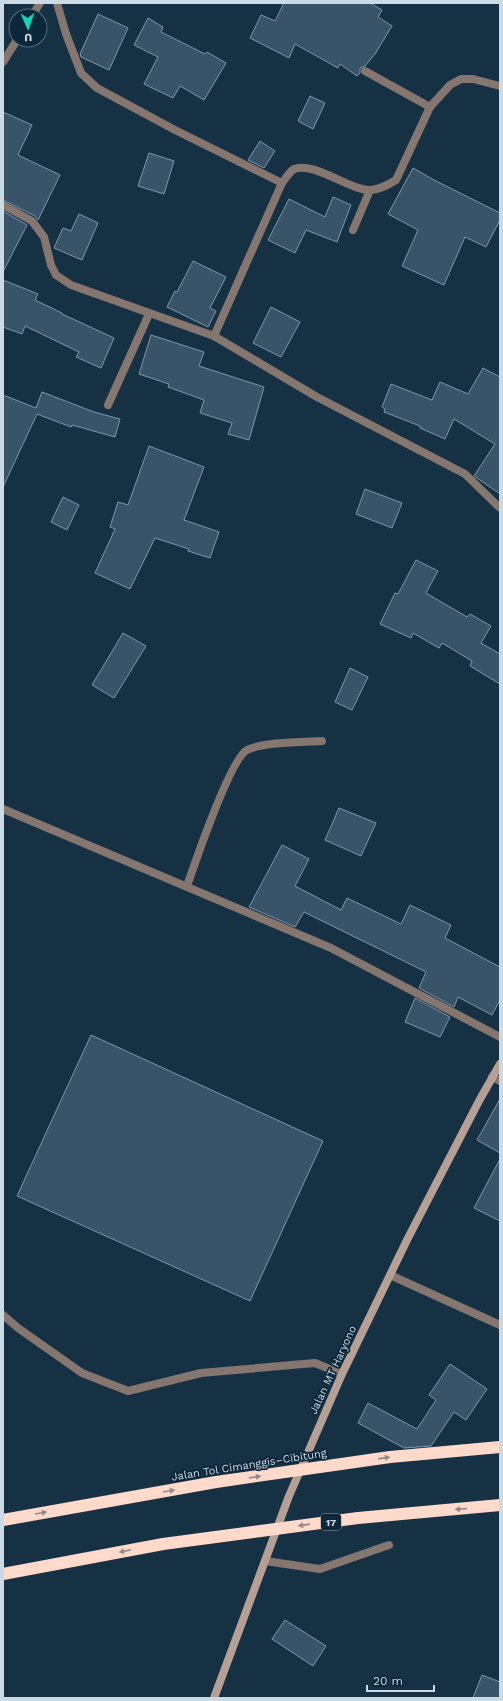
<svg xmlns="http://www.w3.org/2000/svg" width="503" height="1701" font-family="'Work Sans',sans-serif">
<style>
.building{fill:#395468;stroke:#7b98af}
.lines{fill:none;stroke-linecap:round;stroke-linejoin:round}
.lane{stroke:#85766f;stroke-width:8}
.street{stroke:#85766f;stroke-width:8}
.secondary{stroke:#b69f94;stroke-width:8}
.highway{stroke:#ffdaca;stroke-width:12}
.oneway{fill:#928989}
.labels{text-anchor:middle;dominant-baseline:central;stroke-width:3.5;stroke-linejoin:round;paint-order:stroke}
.shield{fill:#0c2739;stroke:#92a5b2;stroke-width:1}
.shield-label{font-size:10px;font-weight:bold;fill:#cbdbe6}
.street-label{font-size:11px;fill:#cbdbe6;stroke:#0c2739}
</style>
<rect width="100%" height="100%" fill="#173144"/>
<g class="building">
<path d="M 284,3 L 370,3 L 382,10 L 378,17 L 392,26 L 375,54 L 365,66 L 360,68 L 360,73 L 357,76 L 340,64 L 338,68 L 295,44 L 289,58 L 250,38 L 261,15 L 275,21 Z"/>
<path d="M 98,14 L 128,28 L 109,70 L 81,57 L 80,54 Z"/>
<path d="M 148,18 L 163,27 L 161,32 L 205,54 L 207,52 L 226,63 L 204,100 L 180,86 L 173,98 L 144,84 L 158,57 L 134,45 Z"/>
<path d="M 310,96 L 325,103 L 313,129 L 298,121 Z"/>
<path d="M 3,112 L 32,125 L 18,155 L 60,175 L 38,220 L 35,216 L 3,200 Z"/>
<path d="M 260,141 L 275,151 L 264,168 L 248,160 Z"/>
<path d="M 149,153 L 174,161 L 164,194 L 138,186 Z"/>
<path d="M 413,168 L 434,180 L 500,213 L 500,220 L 486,247 L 465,237 L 444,285 L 402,266 L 418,230 L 388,214 Z"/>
<path d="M 333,197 L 351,205 L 337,242 L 306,230 L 295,253 L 268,240 L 289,199 L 325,217 Z"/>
<path d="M 3,211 L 27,225 L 3,272 Z"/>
<path d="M 79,214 L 98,223 L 82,260 L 54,248 L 63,228 L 71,231 Z"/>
<path d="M 193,261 L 226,277 L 210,308 L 216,311 L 208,327 L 167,307 L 175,291 L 177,292 Z"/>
<path d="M 3,280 L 38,294 L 35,300 L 62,313 L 62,314 L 114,338 L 101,368 L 76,357 L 79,352 L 25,326 L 22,334 L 3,327 Z"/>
<path d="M 271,307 L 300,322 L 281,357 L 253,343 Z"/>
<path d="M 151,335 L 204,352 L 199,366 L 264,387 L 249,440 L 228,434 L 232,423 L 200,413 L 204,400 L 168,387 L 169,384 L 139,374 Z"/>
<path d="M 483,368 L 500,377 L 500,494 L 474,476 L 495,444 L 454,419 L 445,439 L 420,428 L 420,426 L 384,412 L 385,409 L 382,407 L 391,384 L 432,400 L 440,382 L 468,394 Z"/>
<path d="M 42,392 L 94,412 L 120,419 L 115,437 L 72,425 L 71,427 L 37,414 L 3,487 L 3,395 L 36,408 Z"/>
<path d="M 149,446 L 204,467 L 184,520 L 219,532 L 210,558 L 188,551 L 189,549 L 155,538 L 130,589 L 95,573 L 115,529 L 110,527 L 118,502 L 128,505 Z"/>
<path d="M 365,489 L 402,503 L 392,528 L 356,514 Z"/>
<path d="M 63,497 L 79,505 L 67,530 L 51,522 Z"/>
<path d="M 416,560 L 438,571 L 426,593 L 467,617 L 470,614 L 491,626 L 481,643 L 500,654 L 500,684 L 470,666 L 472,661 L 442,643 L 439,648 L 413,633 L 411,638 L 380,624 L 395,593 L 398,594 Z"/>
<path d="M 123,633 L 146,646 L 114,698 L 92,685 Z"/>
<path d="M 350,668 L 368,677 L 352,710 L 335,702 Z"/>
<path d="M 339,808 L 376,823 L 361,856 L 325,840 Z"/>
<path d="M 282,845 L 309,859 L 295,886 L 341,910 L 347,898 L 401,924 L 410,905 L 451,925 L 445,938 L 500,967 L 500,1000 L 492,1015 L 458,997 L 454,1007 L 419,988 L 426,972 L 304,912 L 295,927 L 249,907 Z"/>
<path d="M 415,998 L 450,1017 L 440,1037 L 405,1022 Z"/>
<path d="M 91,1035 L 323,1141 L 250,1301 L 17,1196 Z"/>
<path d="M 500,1099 L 500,1153 L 477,1140 Z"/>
<path d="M 500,1159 L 500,1221 L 474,1208 Z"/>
<path d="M 450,1364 L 487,1389 L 466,1420 L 454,1412 L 431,1446 L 404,1448 L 358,1423 L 368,1403 L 417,1429 L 436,1400 L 429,1395 Z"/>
<path d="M 285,1620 L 326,1646 L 313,1666 L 272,1639 Z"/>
<path d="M 482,1675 L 500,1682 L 500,1698 L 473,1698 Z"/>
</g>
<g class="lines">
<g class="lane">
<path d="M 390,1275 L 500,1325"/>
<path d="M 265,1561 L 320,1569 L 389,1545"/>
</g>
<g class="street">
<path d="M 57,3 L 66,34 L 81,73 L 97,88 L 175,130 L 282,183"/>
<path d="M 32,16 L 40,3"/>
<path d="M 3,62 L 17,40"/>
<path d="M 365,71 L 430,107"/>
<path d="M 3,205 L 32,221 L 44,237 L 51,265 L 56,275 L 71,285 L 214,336 L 317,397 L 465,474 L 500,508"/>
<path d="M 353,230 L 370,190"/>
<path d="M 214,336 L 282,183 C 286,178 289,172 294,169 C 314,161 350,191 371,190 C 381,189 388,185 396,180 L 430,107 L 450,85 L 461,79 L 473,79 L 500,86"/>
<path d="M 108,405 L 149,314"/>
<path d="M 3,809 L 331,948 L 500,1037"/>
<path d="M 187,886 C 195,863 230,759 247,750 C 263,742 303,742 322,741"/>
<path d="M 492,1077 L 500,1081"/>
<path d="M 3,1315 L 18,1328 L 82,1373 L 128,1391 L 201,1373 L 315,1363 L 342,1374"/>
</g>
<path class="secondary" d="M 214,1698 L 289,1496 L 342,1374 L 407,1240 L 479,1101 L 500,1064"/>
<g class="highway">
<path d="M 3,1520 L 216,1482 L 390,1457 L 500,1447"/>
<path d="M 3,1574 L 163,1544 L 358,1518 L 500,1505"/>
</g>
</g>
<defs><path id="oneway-solid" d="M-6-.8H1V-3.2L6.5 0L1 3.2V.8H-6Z"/></defs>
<g class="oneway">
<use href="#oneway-solid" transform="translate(384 1458) rotate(-8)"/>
<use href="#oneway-solid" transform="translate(255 1477) rotate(-8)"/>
<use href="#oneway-solid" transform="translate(169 1491) rotate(-10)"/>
<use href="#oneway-solid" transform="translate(461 1509) rotate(175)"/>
<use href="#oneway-solid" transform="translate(41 1513) rotate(-10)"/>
<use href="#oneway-solid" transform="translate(304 1525) rotate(172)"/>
<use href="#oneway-solid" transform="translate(125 1551) rotate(169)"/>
</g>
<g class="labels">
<rect class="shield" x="321" y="1514" width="20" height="16" rx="3"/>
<g class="shield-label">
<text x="331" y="1522">17</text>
</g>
<g class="street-label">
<text transform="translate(333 1370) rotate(-65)">Jalan MT Haryono</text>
<text transform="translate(249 1465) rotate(-9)">Jalan Tol Cimanggis–Cibitung</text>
</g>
</g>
<rect width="503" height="1701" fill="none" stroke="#cbdbe6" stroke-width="8"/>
<g transform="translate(28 28) rotate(178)"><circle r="19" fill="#0c2739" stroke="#586f7e"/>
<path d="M0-3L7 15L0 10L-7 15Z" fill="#11d5b4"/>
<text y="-6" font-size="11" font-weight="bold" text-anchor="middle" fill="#cbdbe6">U</text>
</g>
<path d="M367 1685v6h67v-6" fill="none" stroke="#cbdbe6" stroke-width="2"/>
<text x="373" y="1685" font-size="12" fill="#cbdbe6" stroke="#0c2739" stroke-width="3" paint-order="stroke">20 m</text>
</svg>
